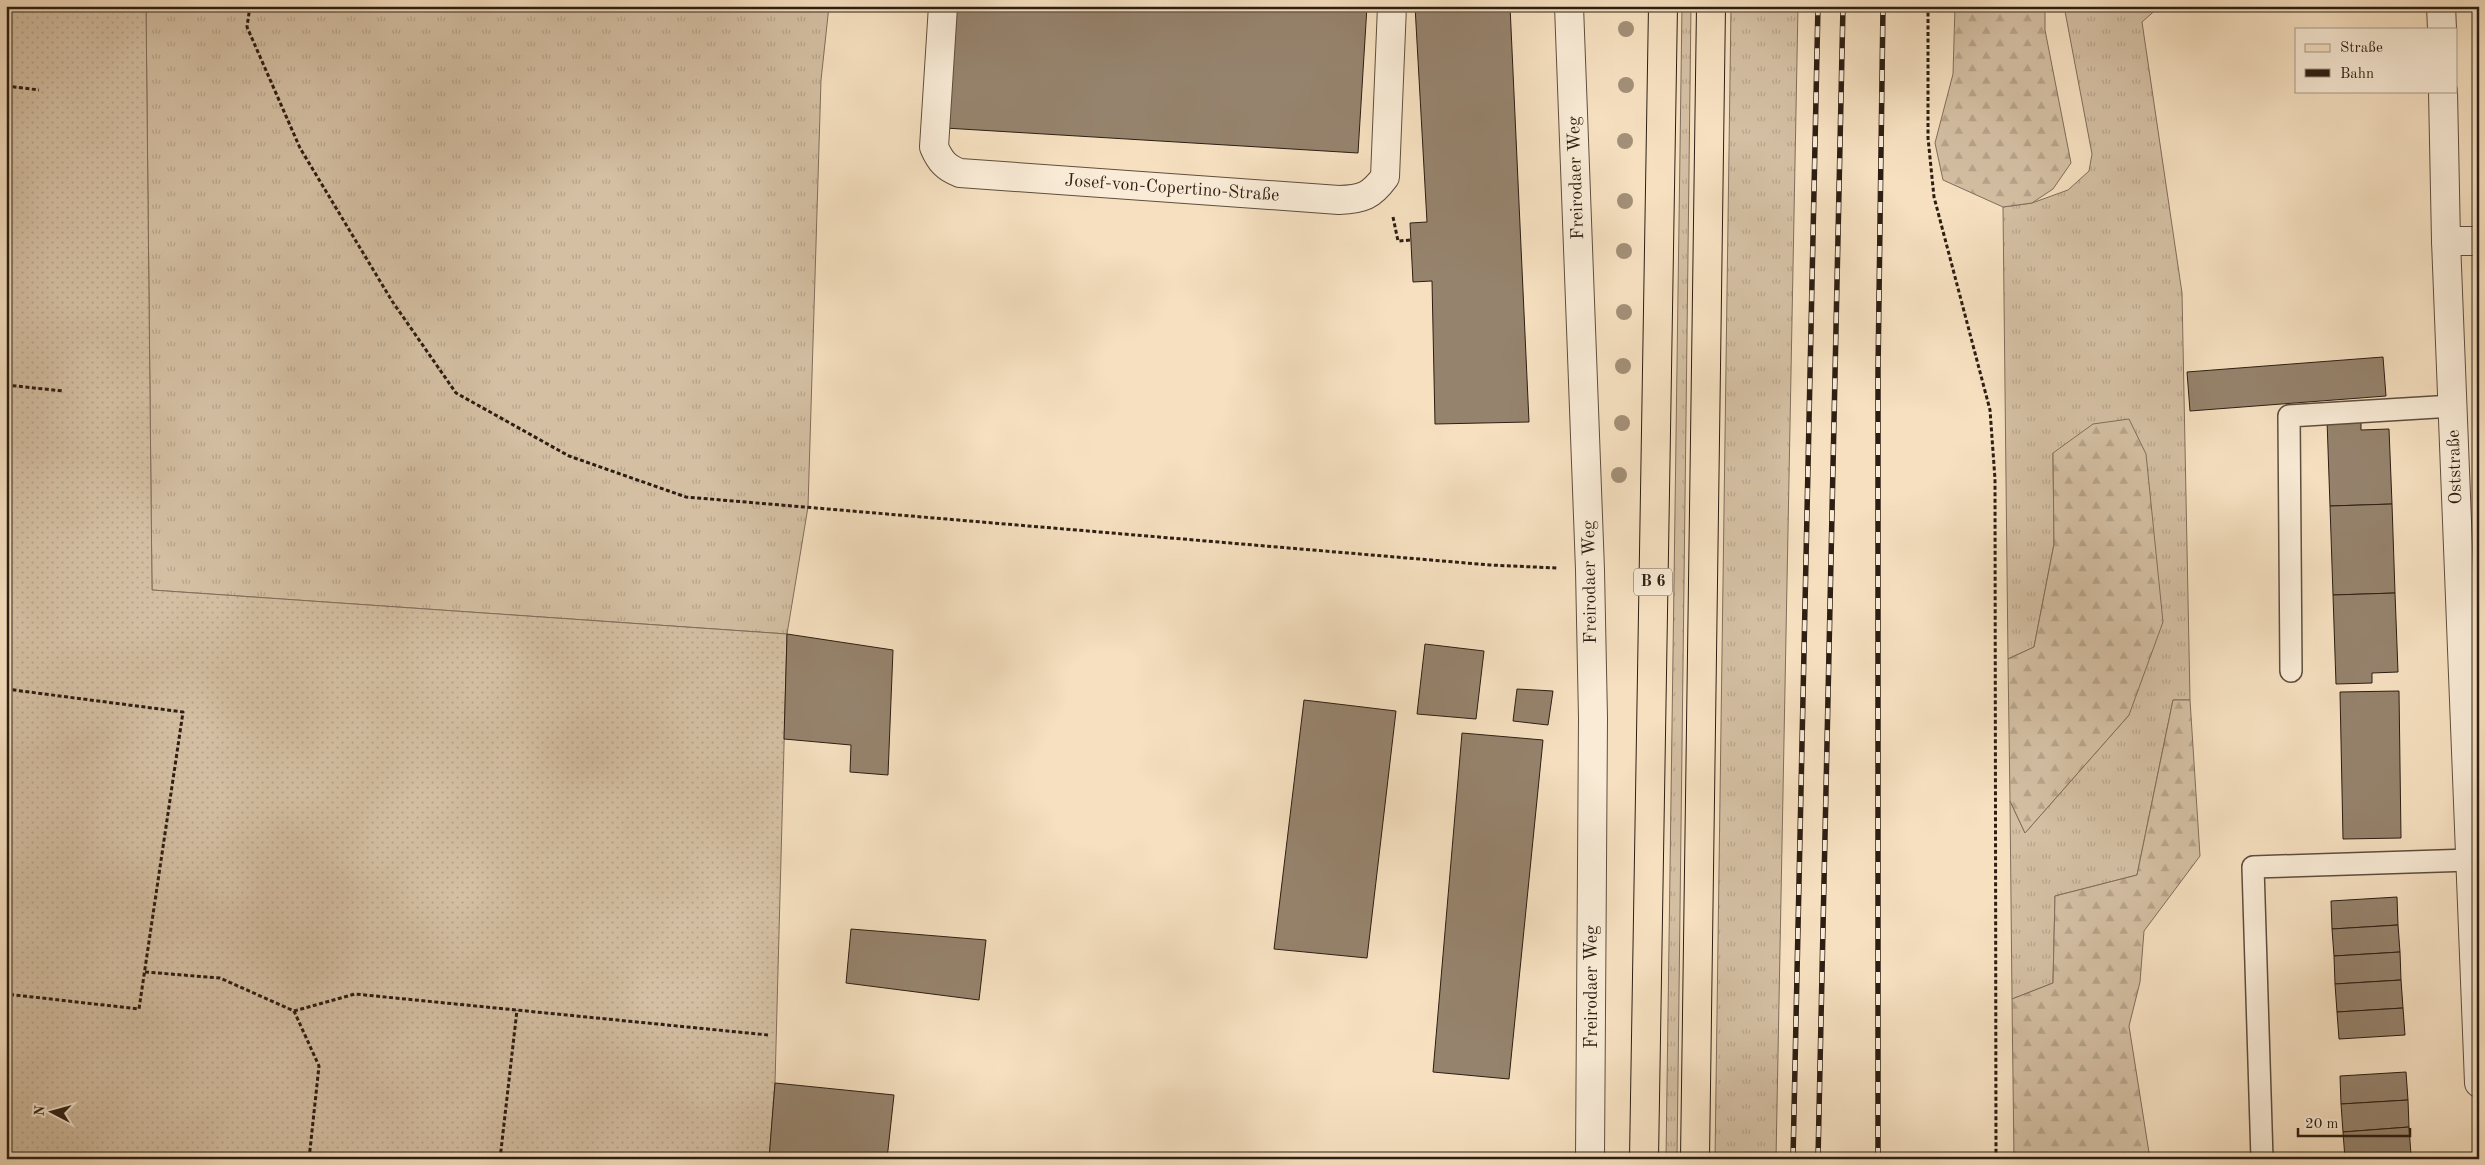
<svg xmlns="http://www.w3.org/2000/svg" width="2485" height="1165" font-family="'Old Standard TT',serif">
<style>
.grass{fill:url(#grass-tufts);stroke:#806e5b}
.forest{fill:url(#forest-firs);stroke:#806e5b}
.garden{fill:url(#garden-dots);stroke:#806e5b}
.building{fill:#96836d;stroke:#2d1e13}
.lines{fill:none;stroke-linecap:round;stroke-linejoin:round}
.service-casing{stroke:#5f4e3e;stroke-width:24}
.minor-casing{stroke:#5f4e3e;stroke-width:30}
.primary-casing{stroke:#2d1e13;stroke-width:30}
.path{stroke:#2d1e13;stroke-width:3;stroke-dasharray:4 2.5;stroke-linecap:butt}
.service{stroke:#f9ebd6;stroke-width:21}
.minor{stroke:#f9ebd6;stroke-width:28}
.primary{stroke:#f6e0c0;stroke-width:28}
.rail-casing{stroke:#2d1e13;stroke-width:5.5}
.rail{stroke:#f9ebd6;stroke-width:4;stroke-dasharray:11;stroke-linecap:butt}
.tree{fill:#a39078}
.labels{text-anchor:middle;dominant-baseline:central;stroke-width:4;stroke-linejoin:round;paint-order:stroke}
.shield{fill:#f9ebd6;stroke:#6a5c4e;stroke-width:1}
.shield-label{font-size:16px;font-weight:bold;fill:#2d1e13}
.street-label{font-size:18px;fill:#2d1e13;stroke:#f9ebd6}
</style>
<defs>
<pattern id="grass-tufts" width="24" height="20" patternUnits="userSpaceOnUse" patternTransform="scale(1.25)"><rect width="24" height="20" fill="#d4bfa3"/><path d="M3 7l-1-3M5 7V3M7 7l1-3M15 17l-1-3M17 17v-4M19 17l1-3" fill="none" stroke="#b6a48b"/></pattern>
<pattern id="forest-firs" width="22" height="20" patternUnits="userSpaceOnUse" patternTransform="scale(1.25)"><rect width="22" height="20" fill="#d4bfa3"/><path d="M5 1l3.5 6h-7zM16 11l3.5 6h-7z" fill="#b6a48b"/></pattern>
<pattern id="garden-dots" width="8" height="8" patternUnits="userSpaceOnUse" patternTransform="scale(1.25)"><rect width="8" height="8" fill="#d4bfa3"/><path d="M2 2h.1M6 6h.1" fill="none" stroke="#b6a48b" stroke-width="1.8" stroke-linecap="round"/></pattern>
</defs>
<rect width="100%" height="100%" fill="#f6e0c0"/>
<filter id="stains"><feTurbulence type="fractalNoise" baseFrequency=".004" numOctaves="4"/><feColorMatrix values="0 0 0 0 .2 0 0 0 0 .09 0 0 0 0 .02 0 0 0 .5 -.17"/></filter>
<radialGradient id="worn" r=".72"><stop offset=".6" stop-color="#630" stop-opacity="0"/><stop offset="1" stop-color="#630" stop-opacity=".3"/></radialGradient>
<g class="grass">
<path d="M 146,6 L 829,6 L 821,80 L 808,507 L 787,634 L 152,590 Z"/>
<path d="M 1682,6 L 1691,6 L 1677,1159 L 1666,1159 Z"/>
<path d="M 1731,6 L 1798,6 L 1776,1159 L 1715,1159 Z"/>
<path d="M 2064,6 L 2160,6 L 2142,22 L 2182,293 L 2190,700 L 2173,700 L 2137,875 L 2055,896 L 2053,983 L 2012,999 L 2010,801 L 2025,833 L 2129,715 L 2053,453 L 2054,544 L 2034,647 L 2008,659 L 2003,207 L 2032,203 L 2068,190 L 2089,171 L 2092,154 Z"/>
</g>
<g class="forest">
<path d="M 1955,6 L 2045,6 L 2045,30 L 2071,163 L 2053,189 L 2032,203 L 2003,207 L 1943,180 L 1935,143 L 1953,74 Z"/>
<path d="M 2129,419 L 2146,454 L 2163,622 L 2129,715 L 2025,833 L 2010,801 L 2008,659 L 2034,647 L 2054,544 L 2053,453 L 2093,424 Z"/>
<path d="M 2173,700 L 2190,700 L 2200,856 L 2144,931 L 2140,982 L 2129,1026 L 2150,1159 L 2014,1159 L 2012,999 L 2053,983 L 2055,896 L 2137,875 Z"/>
</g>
<path class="garden" d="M 6,6 L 146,6 L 152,590 L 787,634 L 775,1083 L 769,1159 L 6,1159 Z"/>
<g class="building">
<path d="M 953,6 L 1367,6 L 1358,153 L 945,128 Z"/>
<path d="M 1415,6 L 1510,6 L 1529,422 L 1435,424 L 1432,281 L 1413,282 L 1410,223 L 1427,222 Z"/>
<path d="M 2383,357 L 2386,396 L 2190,411 L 2187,372 Z"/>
<path d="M 2361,419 L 2361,430 L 2389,429 L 2392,504 L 2330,506 L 2327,420 Z"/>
<path d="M 2392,504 L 2395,593 L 2333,595 L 2330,506 Z"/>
<path d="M 2395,593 L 2398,672 L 2372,673 L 2372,683 L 2336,684 L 2333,595 Z"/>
<path d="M 787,634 L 893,650 L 888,775 L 850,772 L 851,745 L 784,739 Z"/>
<path d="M 1425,644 L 1484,651 L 1476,719 L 1417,714 Z"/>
<path d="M 1517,689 L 1553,691 L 1548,725 L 1513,721 Z"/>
<path d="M 2399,691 L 2401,838 L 2343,839 L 2340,692 Z"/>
<path d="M 1304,700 L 1396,711 L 1367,958 L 1274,949 Z"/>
<path d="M 1462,733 L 1543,740 L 1509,1079 L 1433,1072 Z"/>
<path d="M 2397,897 L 2398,925 L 2332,929 L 2331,901 Z"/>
<path d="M 2398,925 L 2400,952 L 2334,956 L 2332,929 Z"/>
<path d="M 851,929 L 986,940 L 979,1000 L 846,983 Z"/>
<path d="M 2400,952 L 2401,980 L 2335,984 L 2334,956 Z"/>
<path d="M 2401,980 L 2403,1008 L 2337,1012 L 2335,984 Z"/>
<path d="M 2403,1008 L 2405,1035 L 2339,1039 L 2337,1012 Z"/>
<path d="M 2406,1072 L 2408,1100 L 2341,1104 L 2340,1076 Z"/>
<path d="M 775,1083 L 894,1095 L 887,1159 L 769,1159 Z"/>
<path d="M 2408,1100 L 2409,1127 L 2343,1132 L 2341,1104 Z"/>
<path d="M 2409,1127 L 2411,1155 L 2345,1159 L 2343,1132 Z"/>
<path d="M 2411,1155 L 2411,1159 L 2352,1159 Z"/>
</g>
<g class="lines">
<g class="service-casing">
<g id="service">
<path d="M 2291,671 L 2289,416 L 2453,406"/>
<path d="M 2262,1159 L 2253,867 L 2470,860"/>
</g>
</g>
<g class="minor-casing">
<g id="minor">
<path d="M 943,6 L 934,147 C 940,161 946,168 960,173 L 1339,200 C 1363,199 1371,196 1385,177 L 1392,6"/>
<path d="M 1569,6 L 1590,570 L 1593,718 L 1590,1159"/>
<path d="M 2441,6 L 2442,29"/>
<path d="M 2443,91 L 2446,241 L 2479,1083"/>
<path d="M 2446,241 L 2479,241"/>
</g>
</g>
<g class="primary-casing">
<g id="primary">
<path d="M 1644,1159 L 1663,6"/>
<path d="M 1695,1159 L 1711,6"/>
</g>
</g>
<g class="path">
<path d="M 250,6 L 247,27 L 300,148 L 392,301 L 456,393 L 569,456 L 686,497 L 1490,565 L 1557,568"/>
<path d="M 1928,6 L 1928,138 L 1934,197 L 1990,410 L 1995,479 L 1996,1159"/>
<path d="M 6,86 L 39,90"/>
<path d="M 1393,217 L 1398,241 L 1411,240"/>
<path d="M 6,385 L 63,391"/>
<path d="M 6,689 L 183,712 L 139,1009 L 6,994"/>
<path d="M 145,972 L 220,978 L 294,1011 L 319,1066 L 309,1159"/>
<path d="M 294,1011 L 355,994 L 768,1035"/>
<path d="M 500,1159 L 517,1010"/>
</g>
<use href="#service" class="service"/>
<use href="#minor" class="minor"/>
<use href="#primary" class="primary"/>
<g class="rail-casing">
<g id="rail">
<path d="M 1793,1159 L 1818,6"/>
<path d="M 1818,1159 L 1843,6"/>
<path d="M 1878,1159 L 1878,371 L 1883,6"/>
</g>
</g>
<use href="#rail" class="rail"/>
</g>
<g class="tree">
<circle cx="1626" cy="29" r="8"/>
<circle cx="1626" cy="85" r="8"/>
<circle cx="1625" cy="141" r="8"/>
<circle cx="1625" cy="201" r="8"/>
<circle cx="1624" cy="251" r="8"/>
<circle cx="1624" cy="312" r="8"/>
<circle cx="1623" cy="366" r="8"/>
<circle cx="1622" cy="423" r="8"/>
<circle cx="1619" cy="475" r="8"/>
</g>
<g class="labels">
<rect class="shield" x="1634" y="568.5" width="38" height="27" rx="4"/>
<g class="shield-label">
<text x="1653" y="582">B 6</text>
</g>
<g class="street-label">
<text transform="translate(1576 178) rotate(-92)">Freirodaer Weg</text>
<text transform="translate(1172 188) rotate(4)">Josef-von-Copertino-Straße</text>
<text transform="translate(2455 467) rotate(-92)">Oststraße</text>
<text transform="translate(1590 582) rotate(-91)">Freirodaer Weg</text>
<text transform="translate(1592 987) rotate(-90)">Freirodaer Weg</text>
</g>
</g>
<rect width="2485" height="1165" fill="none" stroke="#f6e0c0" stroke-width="25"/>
<rect x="8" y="8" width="2470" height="1150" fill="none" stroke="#2d1e13" stroke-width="2.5"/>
<rect x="12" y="12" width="2460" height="1140" fill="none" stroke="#2d1e13"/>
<rect x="2295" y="28" width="162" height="65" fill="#f9ebd6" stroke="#a79988"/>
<rect x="2305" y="44" width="25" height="8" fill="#f6e0c0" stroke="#a79988"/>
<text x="2340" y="52" font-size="15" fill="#2d1e13">Straße</text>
<rect x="2305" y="69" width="25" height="8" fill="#2d1e13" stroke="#a79988"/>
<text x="2340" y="78" font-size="15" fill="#2d1e13">Bahn</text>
<g transform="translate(52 1112) rotate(276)" stroke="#f9ebd6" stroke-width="4" paint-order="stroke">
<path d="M0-4L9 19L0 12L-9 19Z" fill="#2d1e13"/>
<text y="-8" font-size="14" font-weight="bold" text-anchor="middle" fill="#2d1e13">N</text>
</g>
<path d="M2298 1128v8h112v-8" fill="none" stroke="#2d1e13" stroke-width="2.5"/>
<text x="2305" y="1128" font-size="15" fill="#2d1e13" stroke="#f9ebd6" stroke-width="4" paint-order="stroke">20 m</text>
<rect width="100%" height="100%" filter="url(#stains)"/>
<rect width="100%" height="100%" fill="url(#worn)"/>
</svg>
